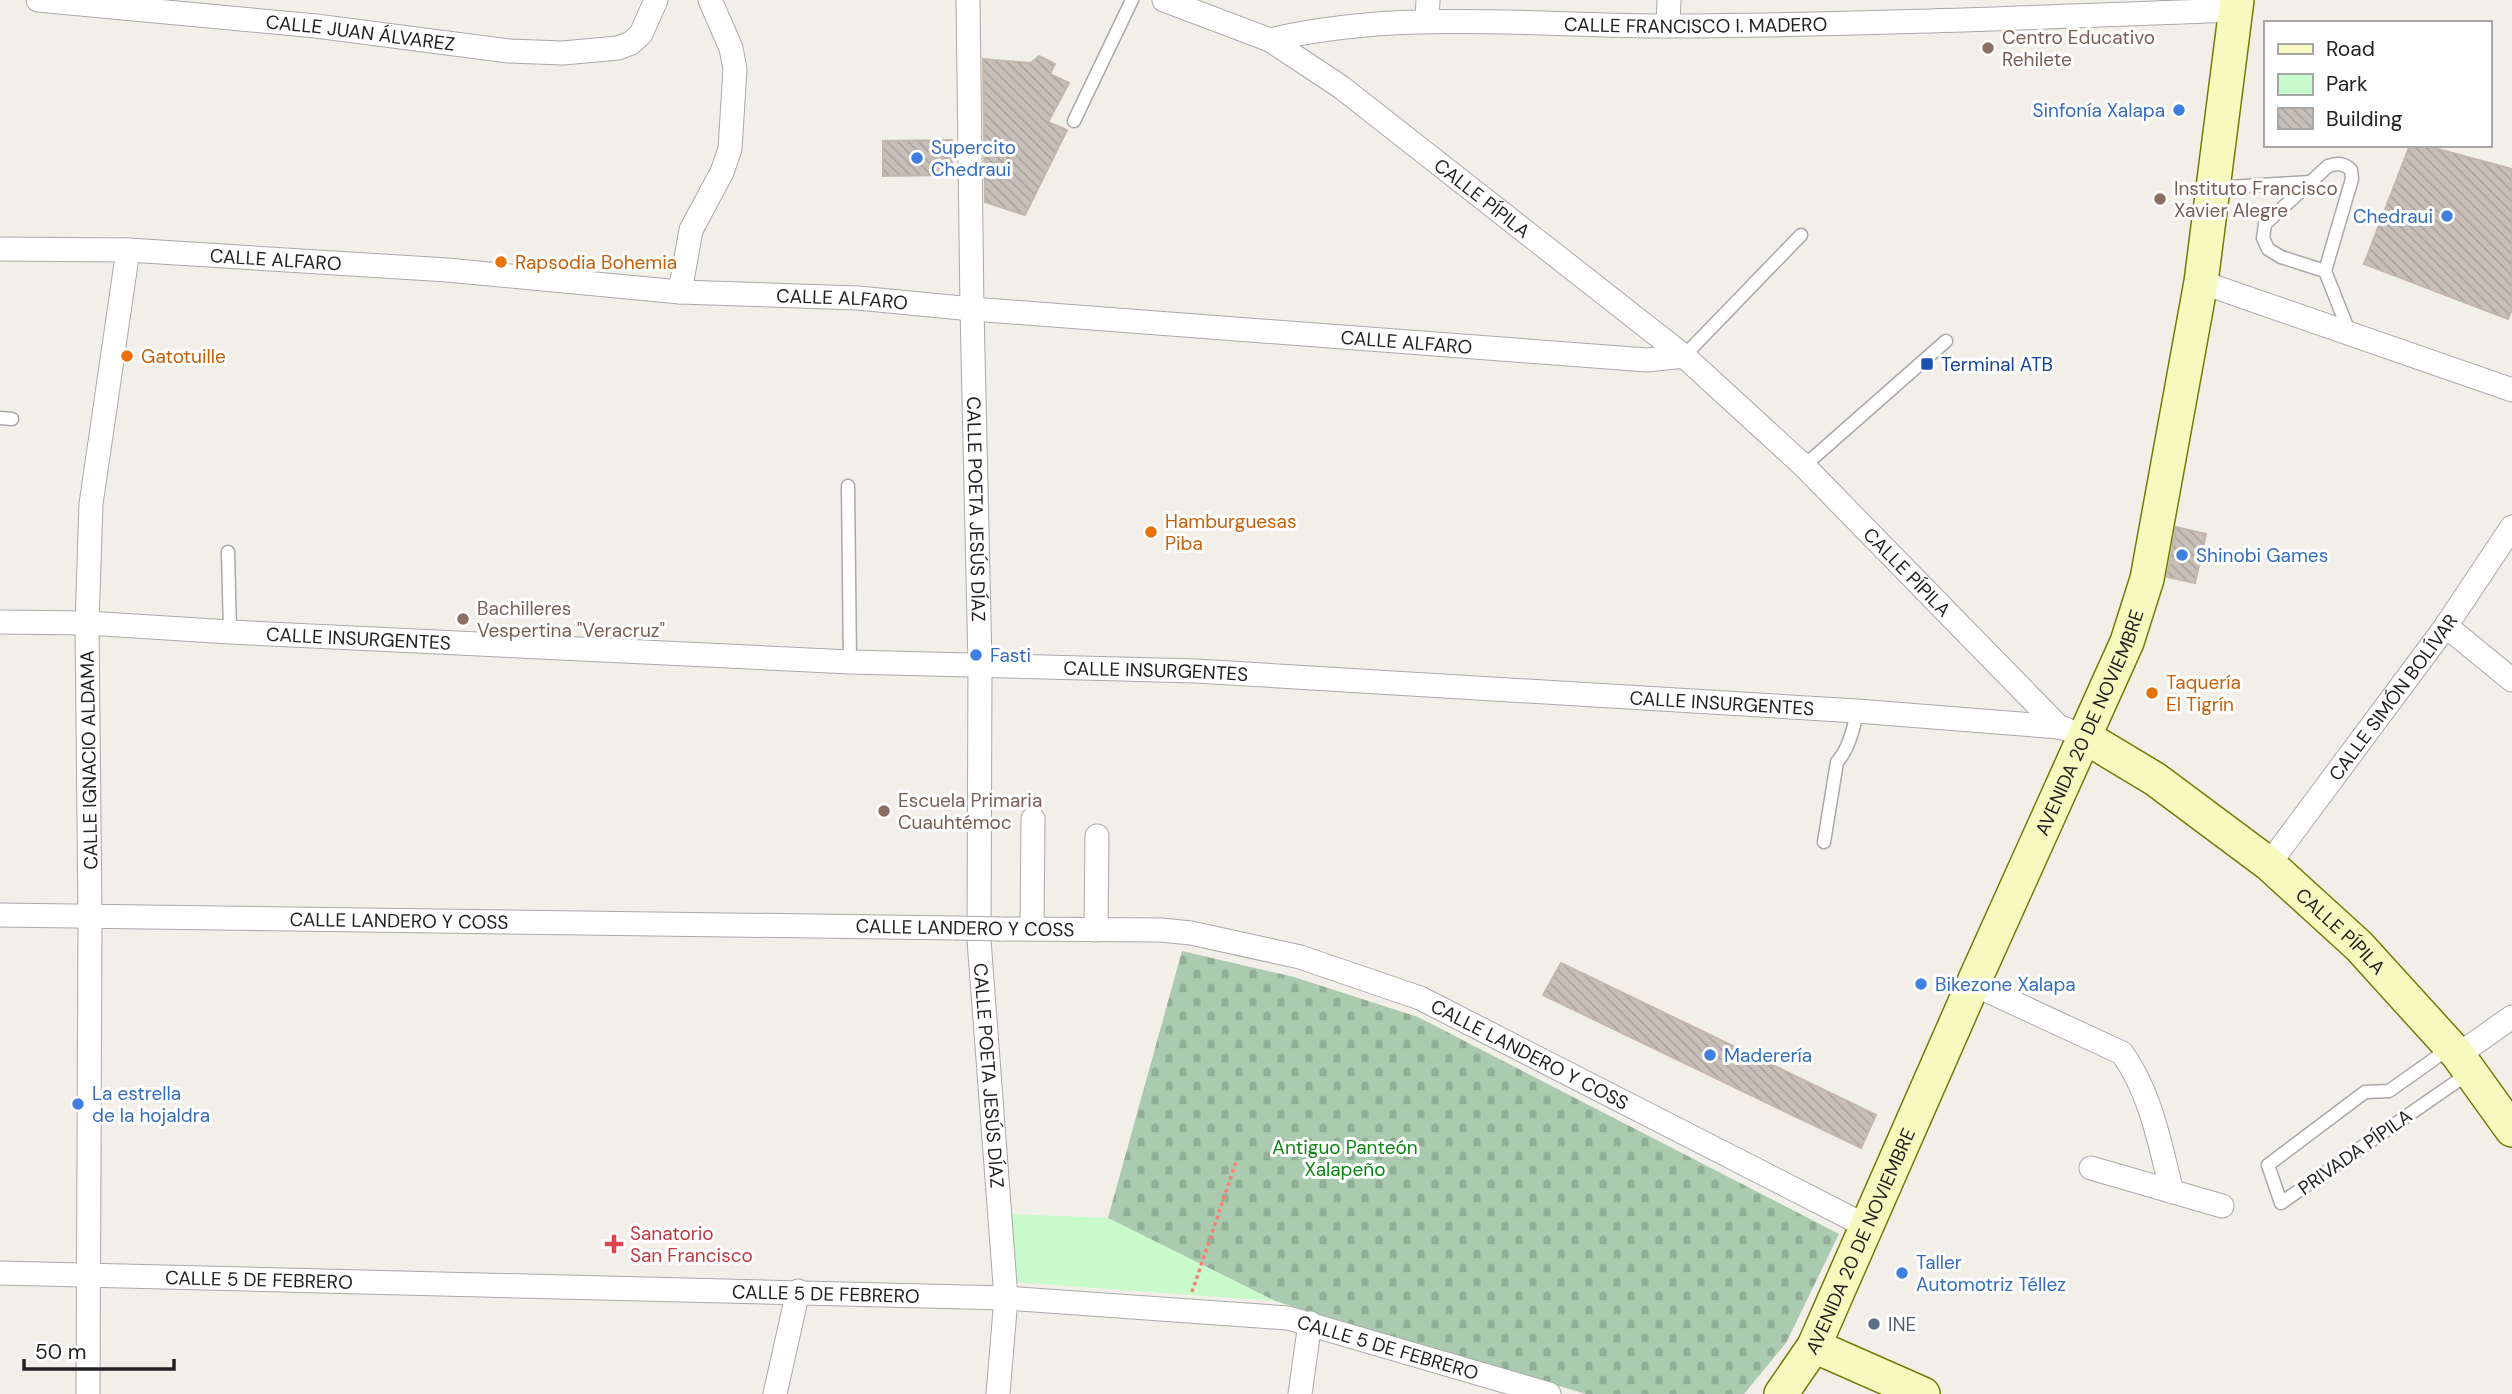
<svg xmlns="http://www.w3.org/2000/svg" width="2512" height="1394" font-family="'DM Sans',sans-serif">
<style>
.cemetery{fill:url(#cemetery-stones)}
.park{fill:#c8facc}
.building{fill:url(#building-back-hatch);stroke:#c4b6ab;stroke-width:2}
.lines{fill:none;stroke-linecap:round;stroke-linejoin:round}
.lane-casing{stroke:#a9a9a9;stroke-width:15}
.street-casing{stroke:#a9a9a9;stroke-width:25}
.secondary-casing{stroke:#707d05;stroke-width:36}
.path{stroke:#fa8072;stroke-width:3.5;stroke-dasharray:3.5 3.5;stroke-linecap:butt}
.lane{stroke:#fff;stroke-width:12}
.street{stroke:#fff;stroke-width:23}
.secondary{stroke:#f7fabf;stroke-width:33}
.street-bridge-casing{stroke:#a9a9a9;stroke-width:25;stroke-linecap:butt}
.street-bridge{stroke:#fff;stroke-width:23}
.education-dot{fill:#8d6e63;stroke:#fff;stroke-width:2.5}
.shop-dot{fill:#3f7fe0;stroke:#fff;stroke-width:2.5}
.food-dot{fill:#e8710a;stroke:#fff;stroke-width:2.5}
.transit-dot{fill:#1a4fb4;stroke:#fff;stroke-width:2.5}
.health-dot{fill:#e0444e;stroke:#fff;stroke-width:2.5}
.service-dot{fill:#5c6f8a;stroke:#fff;stroke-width:2.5}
.labels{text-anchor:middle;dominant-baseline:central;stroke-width:6;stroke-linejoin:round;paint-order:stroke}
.street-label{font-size:19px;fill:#222;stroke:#fff}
.education-label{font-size:19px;fill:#785e54;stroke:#fff;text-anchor:start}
.shop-label{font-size:19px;fill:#366cbe;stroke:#fff;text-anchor:start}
.food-label{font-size:19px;fill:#c56008;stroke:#fff;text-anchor:start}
.transit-label{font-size:19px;fill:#164399;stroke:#fff;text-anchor:start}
.park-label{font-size:19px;fill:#0c8416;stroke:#fff}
.health-label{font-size:19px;fill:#be3a42;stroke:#fff;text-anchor:start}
.service-label{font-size:19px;fill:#4e5e75;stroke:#fff;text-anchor:start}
</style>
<defs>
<pattern id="cemetery-stones" width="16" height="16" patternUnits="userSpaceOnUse" patternTransform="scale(1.75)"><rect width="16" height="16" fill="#aacbaf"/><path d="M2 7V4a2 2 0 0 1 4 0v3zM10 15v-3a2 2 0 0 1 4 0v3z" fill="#92ae96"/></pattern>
<pattern id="building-back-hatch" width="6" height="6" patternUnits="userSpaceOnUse" patternTransform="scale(1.75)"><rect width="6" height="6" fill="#c7bfb8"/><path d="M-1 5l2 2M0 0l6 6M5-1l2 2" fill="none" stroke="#aba49e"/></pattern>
</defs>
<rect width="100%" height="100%" fill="#f2efe9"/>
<path class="cemetery" d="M 1182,951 L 1294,977 L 1418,1017 L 1839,1234 L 1786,1343 L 1744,1394 L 1586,1394 L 1275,1301 L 1108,1218 Z"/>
<path class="park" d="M 1009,1214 L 1108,1218 L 1275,1301 L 1011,1282 Z"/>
<g class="building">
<path d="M 1039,56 L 1055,64 L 1050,74 L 1069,83 L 1048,122 L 1067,130 L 1025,215 L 985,202 L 983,59 L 1031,63 Z"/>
<path d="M 952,140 L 952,175 L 883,176 L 883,141 Z"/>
<path d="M 2410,145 L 2423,145 L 2512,169 L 2512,309 L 2508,319 L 2364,264 Z"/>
<path d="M 2176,527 L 2206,534 L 2195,583 L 2167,577 Z"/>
<path d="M 1561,963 L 1876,1115 L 1861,1148 L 1543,995 Z"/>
</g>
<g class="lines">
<g class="lane-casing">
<g id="lane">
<path d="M 1074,121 L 1132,0"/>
<path d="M 2213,188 L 2310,182"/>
<path d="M 2325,271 L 2281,257 L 2268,249 L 2263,238 L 2265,224 L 2328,166 C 2338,163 2344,163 2351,170 L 2352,179 L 2325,271 L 2350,334"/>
<path d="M 1684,356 L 1801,235"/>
<path d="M 0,418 L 12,419"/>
<path d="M 1804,466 L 1946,341"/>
<path d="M 848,486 L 850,662"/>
<path d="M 228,552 L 230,632"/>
<path d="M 1824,842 L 1837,762 C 1849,749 1854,728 1857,711"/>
<path d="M 2451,1047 L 2389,1091 L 2365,1092 L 2268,1165 L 2281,1203 L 2469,1073"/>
</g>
</g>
<g class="street-casing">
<g id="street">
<path id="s1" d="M 38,0 L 316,26 L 509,51 L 563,53 L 618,48 L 631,43 L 641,34 L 656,0"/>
<path id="s2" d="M 968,0 L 972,309 L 980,664 L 979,940 L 1006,1298 L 998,1394"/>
<path id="s3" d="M 1164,0 L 1270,40 L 1341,87 L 1684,356 L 1804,466 L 2059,727 L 2066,729"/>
<path d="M 1427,21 L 1428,0"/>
<path d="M 1668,26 L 1669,0"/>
<path id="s4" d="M 1270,40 C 1400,9 1537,26 1670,26 C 1858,25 2047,17 2235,10"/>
<path id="s5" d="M 0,249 L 128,250 L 447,270 L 680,292 L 858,298 L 972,309 L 1647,360 L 1684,356"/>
<path d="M 2201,282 L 2512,390"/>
<path d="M 680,292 L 691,230 L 722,172 L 730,149 L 735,69 L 731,48 L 710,0"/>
<path id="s6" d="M 0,622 L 87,623 L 230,632 L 850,662 L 1196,671 L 1857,711 L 2059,727"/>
<path d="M 2446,626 L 2512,680"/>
<path id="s7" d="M 2269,864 L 2446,626 L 2512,527"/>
<path id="s8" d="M 0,915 L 955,928"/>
<path id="s9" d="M 1000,929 L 1161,930 L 1191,933 L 1300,957 L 1420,998 L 1866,1226"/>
<path d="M 1032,929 L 1033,819"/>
<path d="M 1096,930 L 1097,836"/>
<path d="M 1973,984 L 2122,1053 C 2151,1093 2160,1145 2172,1192"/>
<path d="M 2458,1055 L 2512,1017"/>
<path d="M 2091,1168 L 2222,1206"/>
<path id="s10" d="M 0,1273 L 1006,1298 L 1288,1318 L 1549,1394"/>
<path d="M 88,1394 L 90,918 L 87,623 L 91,504 L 128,250"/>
<path d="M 775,1394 L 798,1291"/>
<path d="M 1300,1394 L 1310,1323"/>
</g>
</g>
<g class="secondary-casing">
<g id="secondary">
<path id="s11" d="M 2085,737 L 2155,779 L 2269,864 L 2359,946 L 2458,1055 L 2512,1130"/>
<path d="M 1814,1346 L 1923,1394"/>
<path id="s12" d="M 1781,1394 L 1814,1346 L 1973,984 L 2127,642 L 2147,579 L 2201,282 L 2237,0"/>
</g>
</g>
<path class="path" d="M 1192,1292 L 1236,1162"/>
<use href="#lane" class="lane"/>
<use href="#street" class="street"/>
<use href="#secondary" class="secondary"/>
<g class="street-bridge-casing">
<path id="street-bridge" d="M 955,928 L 1000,929"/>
</g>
<use href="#street-bridge" class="street-bridge"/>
</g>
<g class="education-dot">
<circle cx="1988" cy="48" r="7"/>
<circle cx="2160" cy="199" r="7"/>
<circle cx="463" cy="619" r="7"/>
<circle cx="884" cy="811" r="7"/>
</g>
<g class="shop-dot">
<circle cx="2179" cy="110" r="7"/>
<circle cx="917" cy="158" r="7"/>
<circle cx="2447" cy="216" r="7"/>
<circle cx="2182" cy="555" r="7"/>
<circle cx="976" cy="655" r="7"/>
<circle cx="1921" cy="984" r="7"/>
<circle cx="1710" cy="1055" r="7"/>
<circle cx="78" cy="1104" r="7"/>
<circle cx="1902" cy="1273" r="7"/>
</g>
<g class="food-dot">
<circle cx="501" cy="262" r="7"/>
<circle cx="127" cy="356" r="7"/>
<circle cx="1151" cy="532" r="7"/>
<circle cx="2152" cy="693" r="7"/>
</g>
<rect class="transit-dot" x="1920" y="357" width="14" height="14" rx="3.5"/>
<path class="health-dot" d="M610.5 1233.5h7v7h7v7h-7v7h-7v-7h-7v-7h7z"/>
<circle class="service-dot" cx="1874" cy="1324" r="7"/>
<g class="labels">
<g class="street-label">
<text stroke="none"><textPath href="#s4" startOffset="427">CALLE FRANCISCO I. MADERO</textPath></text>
<text stroke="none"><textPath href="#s1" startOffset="324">CALLE JUAN ÁLVAREZ</textPath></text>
<text stroke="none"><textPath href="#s3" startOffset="378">CALLE PÍPILA</textPath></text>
<text stroke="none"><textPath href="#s5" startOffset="276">CALLE ALFARO</textPath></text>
<text stroke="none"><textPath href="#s5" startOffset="844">CALLE ALFARO</textPath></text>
<text stroke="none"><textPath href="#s5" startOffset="1410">CALLE ALFARO</textPath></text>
<text stroke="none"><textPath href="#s2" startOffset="509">CALLE POETA JESÚS DÍAZ</textPath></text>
<text stroke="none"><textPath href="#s3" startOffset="945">CALLE PÍPILA</textPath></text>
<text stroke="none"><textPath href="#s6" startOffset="359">CALLE INSURGENTES</textPath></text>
<text stroke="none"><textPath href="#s6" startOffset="1157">CALLE INSURGENTES</textPath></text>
<text stroke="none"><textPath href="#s7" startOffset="208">CALLE SIMÓN BOLÍVAR</textPath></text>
<text stroke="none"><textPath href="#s6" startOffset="1724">CALLE INSURGENTES</textPath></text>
<text stroke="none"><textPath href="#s12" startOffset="740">AVENIDA 20 DE NOVIEMBRE</textPath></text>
<text transform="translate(89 760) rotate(-91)">CALLE IGNACIO ALDAMA</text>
<text stroke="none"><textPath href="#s8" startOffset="399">CALLE LANDERO Y COSS</textPath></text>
<text transform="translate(965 928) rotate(1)">CALLE LANDERO Y COSS</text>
<text stroke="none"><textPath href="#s11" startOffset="322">CALLE PÍPILA</textPath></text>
<text stroke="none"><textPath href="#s9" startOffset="553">CALLE LANDERO Y COSS</textPath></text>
<text stroke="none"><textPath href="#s2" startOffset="1076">CALLE POETA JESÚS DÍAZ</textPath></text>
<text transform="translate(2355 1152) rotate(-35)">PRIVADA PÍPILA</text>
<text stroke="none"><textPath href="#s12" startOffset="173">AVENIDA 20 DE NOVIEMBRE</textPath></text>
<text stroke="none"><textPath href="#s10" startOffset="259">CALLE 5 DE FEBRERO</textPath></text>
<text stroke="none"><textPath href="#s10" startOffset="826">CALLE 5 DE FEBRERO</textPath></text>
<text stroke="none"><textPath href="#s10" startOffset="1393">CALLE 5 DE FEBRERO</textPath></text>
</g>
<g class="education-label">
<text x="2002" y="37">Centro Educativo<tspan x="2002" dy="22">Rehilete</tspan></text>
<text x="2174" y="188">Instituto Francisco<tspan x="2174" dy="22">Xavier Alegre</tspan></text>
<text x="477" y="608">Bachilleres<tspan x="477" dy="22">Vespertina "Veracruz"</tspan></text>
<text x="898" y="800">Escuela Primaria<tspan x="898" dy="22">Cuauhtémoc</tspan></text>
</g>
<g class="shop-label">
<text x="2165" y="110" text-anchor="end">Sinfonía Xalapa</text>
<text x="931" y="147">Supercito<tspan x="931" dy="22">Chedraui</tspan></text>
<text x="2433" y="216" text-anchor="end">Chedraui</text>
<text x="2196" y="555">Shinobi Games</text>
<text x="990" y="655">Fasti</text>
<text x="1935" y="984">Bikezone Xalapa</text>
<text x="1724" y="1055">Maderería</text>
<text x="92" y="1093">La estrella<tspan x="92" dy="22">de la hojaldra</tspan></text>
<text x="1916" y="1262">Taller<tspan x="1916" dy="22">Automotriz Téllez</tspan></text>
</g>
<g class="food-label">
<text x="515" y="262">Rapsodia Bohemia</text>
<text x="141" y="356">Gatotuille</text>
<text x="1165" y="521">Hamburguesas<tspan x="1165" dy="22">Piba</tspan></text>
<text x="2166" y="682">Taquería<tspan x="2166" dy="22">El Tigrín</tspan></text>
</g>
<g class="transit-label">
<text x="1941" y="364">Terminal ATB</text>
</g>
<g class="park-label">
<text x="1345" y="1147">Antiguo Panteón<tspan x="1345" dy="22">Xalapeño</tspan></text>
</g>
<g class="health-label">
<text x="630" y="1233">Sanatorio<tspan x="630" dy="22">San Francisco</tspan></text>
</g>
<g class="service-label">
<text x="1888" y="1324">INE</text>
</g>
</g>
<rect x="2264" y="21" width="228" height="126" fill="#ffffff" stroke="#a7a7a7" stroke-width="2"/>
<rect x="2278" y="44" width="35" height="10" fill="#f7fabf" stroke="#a7a7a7" stroke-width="2"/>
<text x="2326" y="56" font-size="21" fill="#222222">Road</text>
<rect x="2278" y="74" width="35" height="21" fill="#c8facc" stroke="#a7a7a7" stroke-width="2"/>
<text x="2326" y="91" font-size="21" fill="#222222">Park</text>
<rect x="2278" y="108" width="35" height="21" fill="url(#building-back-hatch)" stroke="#a7a7a7" stroke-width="2"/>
<text x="2326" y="126" font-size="21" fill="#222222">Building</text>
<path d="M24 1359v10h150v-10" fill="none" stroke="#222222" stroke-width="3.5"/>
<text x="35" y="1359" font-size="21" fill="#222222" stroke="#ffffff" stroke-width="5" paint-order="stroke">50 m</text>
</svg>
